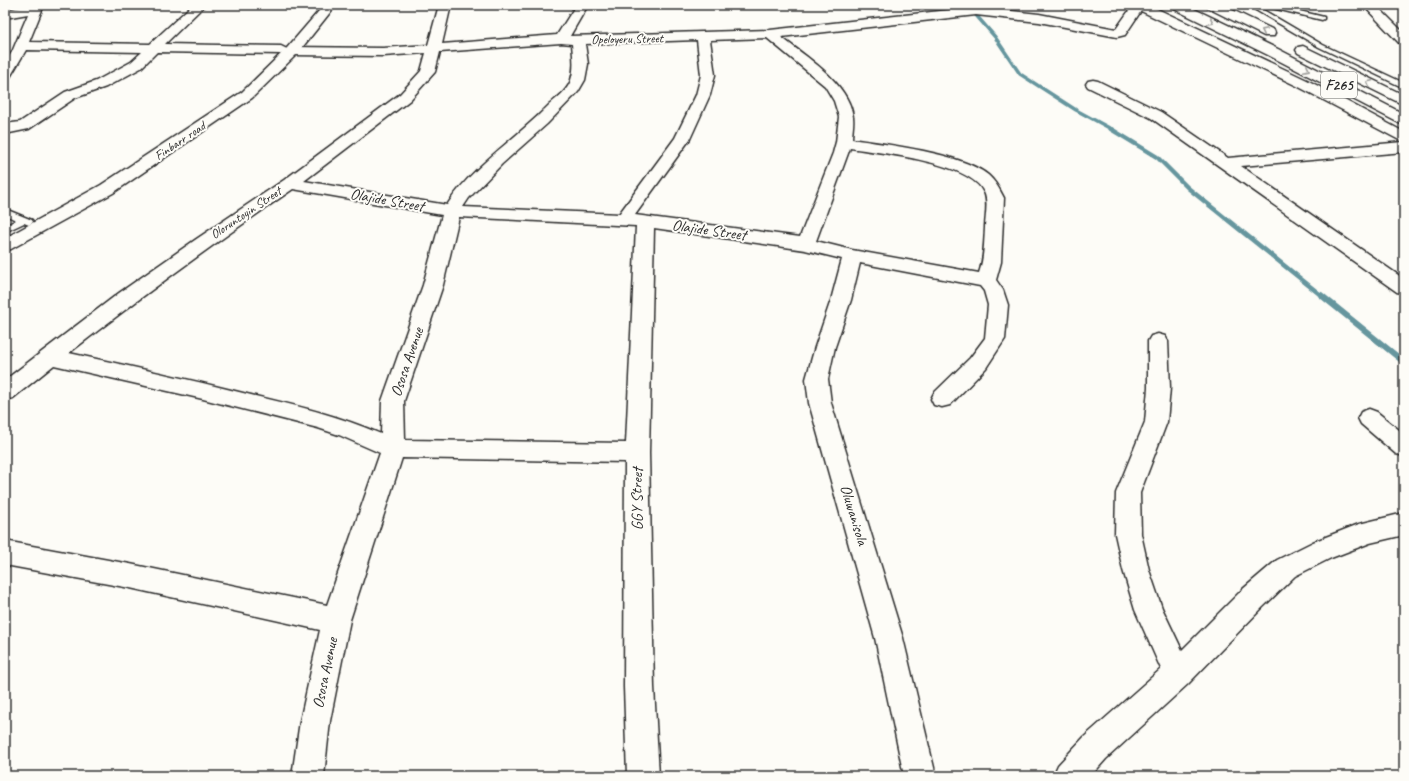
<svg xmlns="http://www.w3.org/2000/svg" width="1409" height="781" font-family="Caveat,sans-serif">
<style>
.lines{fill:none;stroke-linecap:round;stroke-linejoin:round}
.stream-far2{stroke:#66969e;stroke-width:3.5}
.stream-far1{stroke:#66969e;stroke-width:4.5}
.stream{stroke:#66969e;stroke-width:6}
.service-casing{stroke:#2b2b2b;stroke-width:3}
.minor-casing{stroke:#2b2b2b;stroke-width:3}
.secondary-casing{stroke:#2b2b2b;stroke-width:3}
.motorway-casing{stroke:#2b2b2b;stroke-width:3}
.service{fill:#fdfcf7;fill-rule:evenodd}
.minor{fill:#fdfcf7;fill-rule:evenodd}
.secondary{fill:#fdfcf7;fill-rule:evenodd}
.motorway{fill:#fdfcf7;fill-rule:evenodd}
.oneway{stroke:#9e9e9b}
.labels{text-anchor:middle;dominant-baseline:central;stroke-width:4;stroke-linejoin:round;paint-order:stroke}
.far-street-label{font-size:13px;fill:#2b2b2b;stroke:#fdfcf7}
.shield{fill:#fdfcf7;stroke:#6a6a68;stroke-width:1}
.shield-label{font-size:15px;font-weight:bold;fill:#2b2b2b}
.street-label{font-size:16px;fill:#2b2b2b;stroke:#fdfcf7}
</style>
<rect width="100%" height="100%" fill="#fdfcf7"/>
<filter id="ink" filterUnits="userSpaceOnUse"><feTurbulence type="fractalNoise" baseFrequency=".025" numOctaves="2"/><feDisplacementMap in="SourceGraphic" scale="8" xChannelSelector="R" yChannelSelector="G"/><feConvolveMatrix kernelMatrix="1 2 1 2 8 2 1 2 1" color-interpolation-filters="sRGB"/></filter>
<g filter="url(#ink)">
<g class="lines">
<path class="stream-far2" d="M 952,5 L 963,8 L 975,14 L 995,37 L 1020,74 L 1076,110 L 1113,130"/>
<path class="stream-far1" d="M 1111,129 L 1157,157 L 1188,188 L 1322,296"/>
<path class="stream" d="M 1321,295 L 1404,362"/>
<g class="service-casing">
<g id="service">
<path d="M 1247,5 L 1275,5 L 1324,17 L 1324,19 L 1322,20 L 1272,8 L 1258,7 L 1323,45 L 1404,83 L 1404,88 L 1319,47 Z"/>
<path d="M 5,209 L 32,220 L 33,222 L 29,225 L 24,223 L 5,232 L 5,226 L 16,220 L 5,215 Z"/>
</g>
</g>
<g class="minor-casing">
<g id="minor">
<path d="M 32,5 L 44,5 L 29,42 L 150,44 L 192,5 L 205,5 L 165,44 L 281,46 L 287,49 L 292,47 L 383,48 L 428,45 L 439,5 L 451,5 L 442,44 L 557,35 L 576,5 L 588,5 L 570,36 L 770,30 L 976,7 L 1039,14 L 1116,29 L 1133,5 L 1149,5 L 1307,80 L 1404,132 L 1404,152 L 1241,166 L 1404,279 L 1404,294 L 1397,292 L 1151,118 L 1088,87 L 1086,84 L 1088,81 L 1093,80 L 1098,81 L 1161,112 L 1228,158 L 1403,142 L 1297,86 L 1141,11 L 1125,35 L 1117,37 L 1039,22 L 976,15 L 781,37 C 806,57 849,83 853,117 C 854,124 852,132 852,139 C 888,145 961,153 988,175 C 995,181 1000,190 1004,198 L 1001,262 L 996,280 L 1003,290 L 1008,305 L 1005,339 L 986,368 L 950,405 L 942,407 L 934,405 L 931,399 L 934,393 L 970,358 L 985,338 L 988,305 L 984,291 L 980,286 L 860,263 L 851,300 L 835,347 L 828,379 L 831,403 L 903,638 L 936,776 L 904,776 L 875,638 L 809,403 L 806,379 L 815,347 L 831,300 L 842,259 L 805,250 L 654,228 L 649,453 L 654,687 L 659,776 L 627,776 L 624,687 L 625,462 L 402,458 L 350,620 L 330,721 L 324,776 L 292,776 L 300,721 L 320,630 L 130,588 L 5,565 L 5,541 L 130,564 L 327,605 L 380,453 L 339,435 L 318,428 L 203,399 L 54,365 L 13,398 L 5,400 L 5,380 L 119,293 L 195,240 L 284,180 L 400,94 L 421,71 L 426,53 L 383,56 L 292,55 L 286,52 L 281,54 L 157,52 L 141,68 L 106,87 L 75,98 L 29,129 L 5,134 L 5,124 L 20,122 L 65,92 L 96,81 L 131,62 L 142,52 L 26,50 L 10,77 L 5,78 L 5,63 L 12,52 L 28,14 L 5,18 L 5,10 ZM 767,38 L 825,86 L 834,101 L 839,117 L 836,142 L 833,153 L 800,237 L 635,215 L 690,139 L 710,95 L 715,75 L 710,40 ZM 697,40 L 701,75 L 696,95 L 675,138 L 619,214 L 463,207 L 469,198 L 502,164 L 547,124 L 578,92 L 585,80 L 588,64 L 585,44 ZM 561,43 L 572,44 C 573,56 575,68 571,80 C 568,90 557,98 549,105 C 516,139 473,165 447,205 L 304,181 L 410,100 L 435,72 L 440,52 ZM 850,148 C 881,153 970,162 984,192 C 989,202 985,217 985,228 C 984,244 984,259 979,273 L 852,250 L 816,241 ZM 293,189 L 442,215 L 423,285 L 382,401 L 381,434 C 338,415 293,405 247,394 C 188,379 129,366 69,353 C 142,296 216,242 293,189 ZM 459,217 L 636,226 L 626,443 L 405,440 L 404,401 L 443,285 Z"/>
<path d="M 1363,5 L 1376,5 L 1404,33 L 1404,44 L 1399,43 Z"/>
<path d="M 1158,334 L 1165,336 L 1168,341 L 1170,388 L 1167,422 L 1140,493 L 1141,534 L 1149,570 L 1162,608 L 1182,650 L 1243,589 L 1277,560 L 1313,542 L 1359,524 L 1404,513 L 1404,535 L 1370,543 L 1331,558 L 1295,576 L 1263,607 L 1188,684 L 1106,759 L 1091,776 L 1053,776 L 1058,765 L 1084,737 L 1161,669 L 1135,610 L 1123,570 L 1115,534 L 1116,493 L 1145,422 L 1148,388 L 1148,341 L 1151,336 Z"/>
<path d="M 1369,409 L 1377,412 L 1404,434 L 1404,456 L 1396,454 L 1361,424 L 1358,418 L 1361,412 Z"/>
</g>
</g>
<g class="secondary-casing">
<path id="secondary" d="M 324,5 L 336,5 L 297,54 L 252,98 L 113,193 L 11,249 L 5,251 L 5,238 L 101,185 L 242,92 L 287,48 Z"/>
</g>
<g class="motorway-casing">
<g id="motorway">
<path d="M 1170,5 L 1186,5 L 1278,49 L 1404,114 L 1404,125 L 1399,123 L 1268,55 L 1172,8 Z"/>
<path d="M 1206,5 L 1222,5 L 1274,30 L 1275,33 L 1274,36 L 1264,36 L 1208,8 Z"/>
<path d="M 1303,46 L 1404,95 L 1404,105 L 1298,53 L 1296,50 L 1298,47 Z"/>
</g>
</g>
<use href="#service" class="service"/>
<use href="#minor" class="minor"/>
<use href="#secondary" class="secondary"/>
<use href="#motorway" class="motorway"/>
</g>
<defs><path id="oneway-chevron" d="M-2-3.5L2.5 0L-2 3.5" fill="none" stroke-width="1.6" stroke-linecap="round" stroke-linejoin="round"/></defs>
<g class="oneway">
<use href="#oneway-chevron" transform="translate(1211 22) rotate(26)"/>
<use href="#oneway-chevron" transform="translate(1264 31) rotate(-154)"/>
<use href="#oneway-chevron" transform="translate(1307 69) rotate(27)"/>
<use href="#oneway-chevron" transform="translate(1369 83) rotate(-153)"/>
</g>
</g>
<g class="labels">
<g class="far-street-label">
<text transform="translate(627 39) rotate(-1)">Opeloyeru Street</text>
<text transform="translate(180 141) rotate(-34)">Finbarr road</text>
<text transform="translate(246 213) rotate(-34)">Oloruntoyin Street</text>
</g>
<rect class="shield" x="1321" y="72" width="36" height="26" rx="3"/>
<g class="shield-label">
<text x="1339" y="85">F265</text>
</g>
<g class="street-label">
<text transform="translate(387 200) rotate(10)">Olajide Street</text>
<text transform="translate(709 230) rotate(8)">Olajide Street</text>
<text transform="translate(407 362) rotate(-71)">Ososa Avenue</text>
<text transform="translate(637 499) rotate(-90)">GGY Street</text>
<text transform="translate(854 515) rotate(73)">Oluwanisola</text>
<text transform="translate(325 673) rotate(-78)">Ososa Avenue</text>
</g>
</g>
<rect width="1409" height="781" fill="none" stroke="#fdfcf7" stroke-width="20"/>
<rect x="10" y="10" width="1389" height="761" fill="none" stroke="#2b2b2b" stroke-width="1.5" filter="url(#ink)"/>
</svg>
